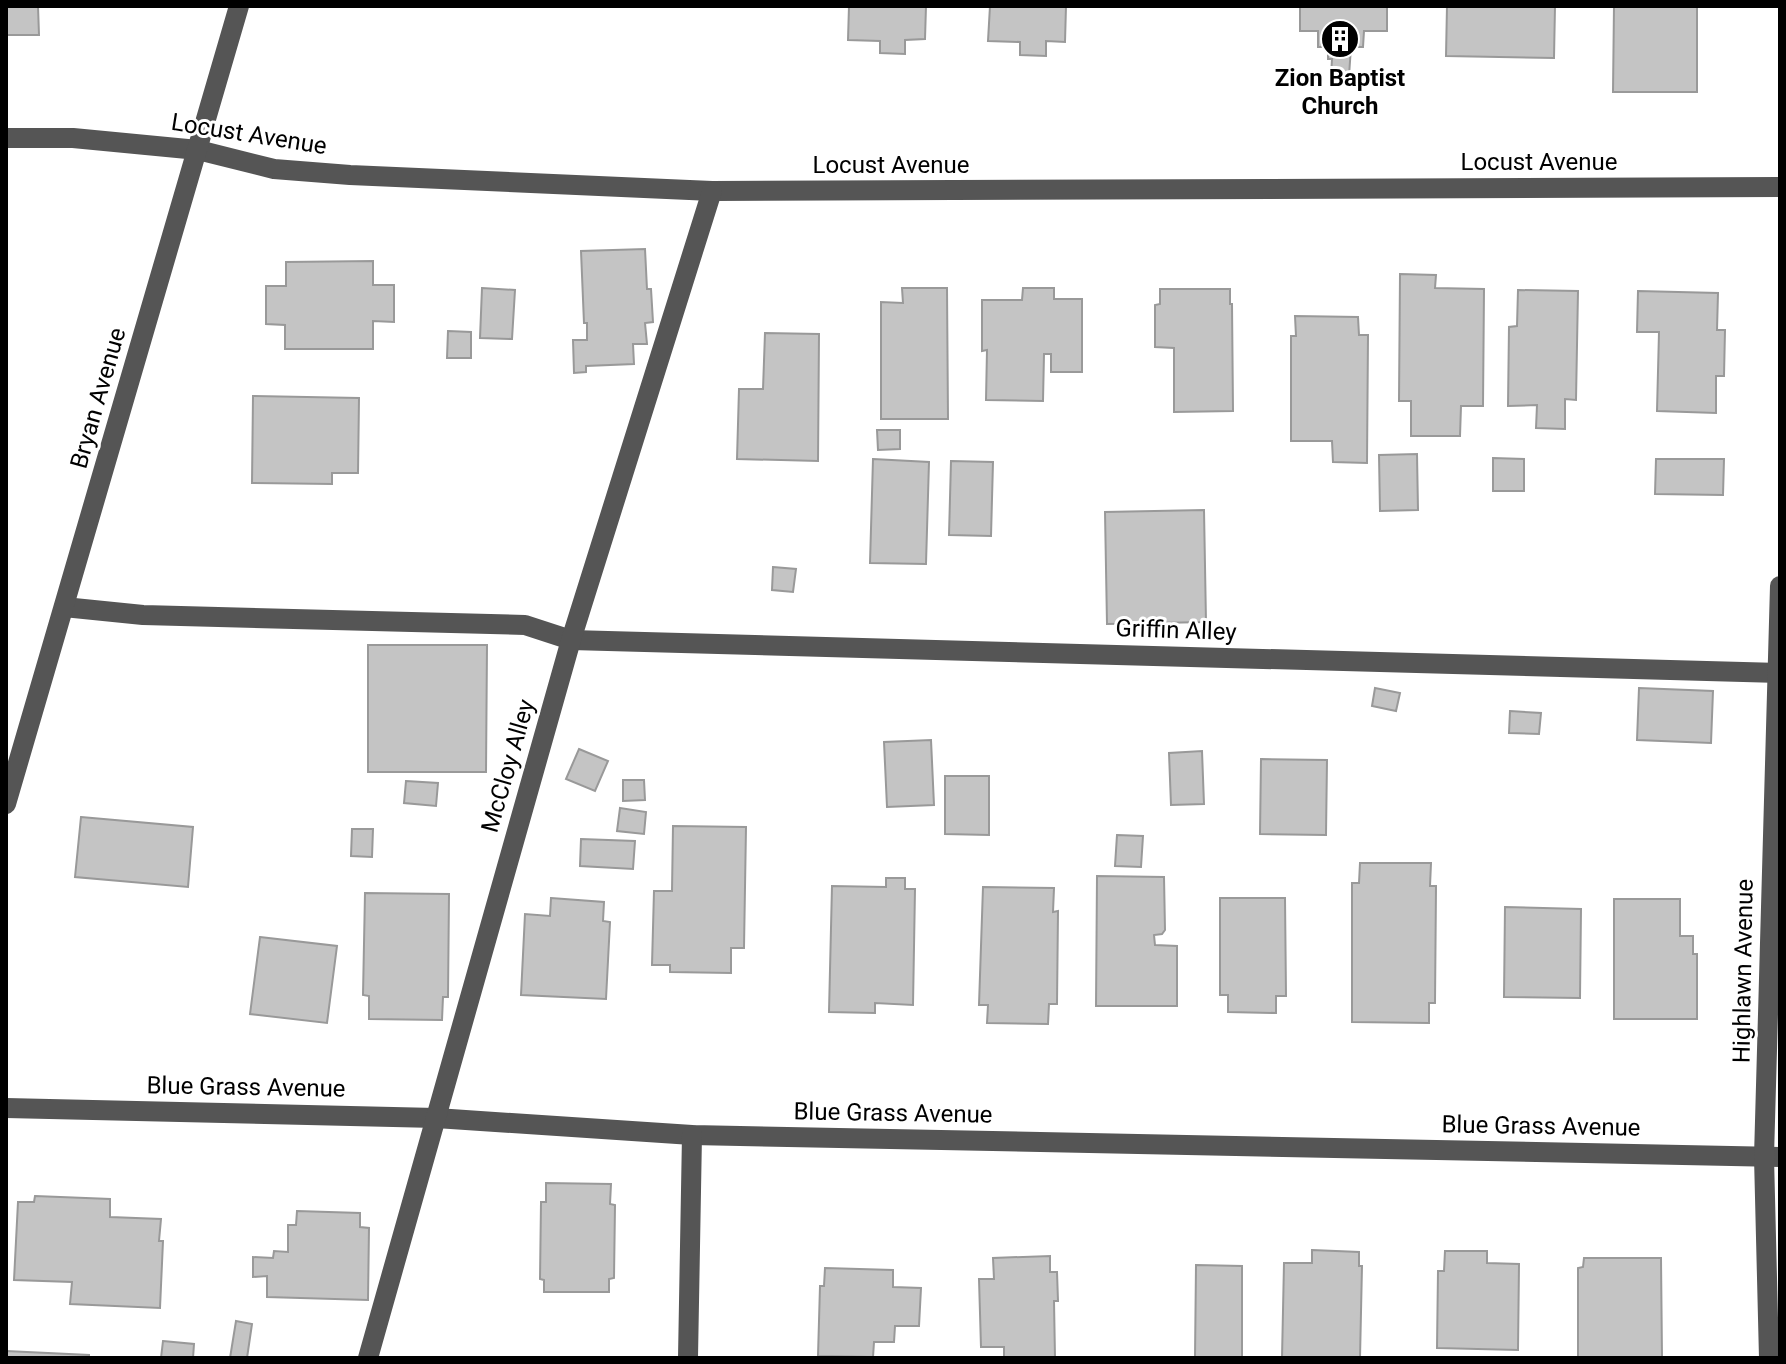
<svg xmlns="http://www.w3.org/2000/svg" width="1786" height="1364" font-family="Roboto,sans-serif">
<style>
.building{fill:#c4c4c4;stroke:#999;stroke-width:2}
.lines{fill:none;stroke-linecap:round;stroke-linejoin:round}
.minor{stroke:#555;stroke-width:20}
.labels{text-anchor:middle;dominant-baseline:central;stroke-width:6;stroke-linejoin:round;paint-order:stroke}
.poi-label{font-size:24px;font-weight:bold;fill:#000;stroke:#fff}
.street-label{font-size:24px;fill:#000;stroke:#fff}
</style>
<rect width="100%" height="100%" fill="#fff"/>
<g class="building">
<path d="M 6,6 L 38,6 L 39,35 L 6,35 Z"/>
<path d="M 849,6 L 926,6 L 925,39 L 905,40 L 905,54 L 880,53 L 880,41 L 848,40 Z"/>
<path d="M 990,6 L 1066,6 L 1065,42 L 1046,41 L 1046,56 L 1020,55 L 1020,42 L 988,41 Z"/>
<path d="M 1300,6 L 1387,6 L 1387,31 L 1364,31 L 1363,47 L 1351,47 L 1349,76 L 1331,76 L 1332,59 L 1328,59 L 1328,47 L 1318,47 L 1318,31 L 1300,31 Z"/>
<path d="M 1447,6 L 1555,6 L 1554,58 L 1446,56 Z"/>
<path d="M 1614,6 L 1697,6 L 1697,92 L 1613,92 Z"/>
<path d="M 645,249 L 647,289 L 651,289 L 653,322 L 645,323 L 647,344 L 633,344 L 634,364 L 586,366 L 586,372 L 574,373 L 573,340 L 587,340 L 587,323 L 584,323 L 581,251 Z"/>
<path d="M 373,261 L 373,285 L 394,285 L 394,322 L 373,321 L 373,349 L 285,349 L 285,325 L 266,324 L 266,286 L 286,286 L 286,262 Z"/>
<path d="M 1400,274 L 1436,275 L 1435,288 L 1484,289 L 1483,406 L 1461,406 L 1460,436 L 1411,436 L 1411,401 L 1399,401 Z"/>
<path d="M 482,288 L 515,290 L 512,339 L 480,338 Z"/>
<path d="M 902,288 L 947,288 L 948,419 L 881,419 L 881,302 L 903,303 Z"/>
<path d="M 1023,288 L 1054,288 L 1054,299 L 1082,299 L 1082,372 L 1051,372 L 1051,354 L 1044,354 L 1043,401 L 986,400 L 987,350 L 982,351 L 982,300 L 1022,300 Z"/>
<path d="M 1160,289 L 1230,289 L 1230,304 L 1232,304 L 1233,411 L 1174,412 L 1174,348 L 1155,347 L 1155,305 L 1160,304 Z"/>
<path d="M 1518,290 L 1578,291 L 1576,400 L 1565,399 L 1565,429 L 1536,428 L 1537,405 L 1508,406 L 1509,327 L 1517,326 Z"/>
<path d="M 1638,291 L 1718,293 L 1717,330 L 1725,330 L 1724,376 L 1716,376 L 1716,413 L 1657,411 L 1659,332 L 1637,332 Z"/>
<path d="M 1295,316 L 1358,317 L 1359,335 L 1368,335 L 1367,463 L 1333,462 L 1332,441 L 1291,441 L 1291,336 L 1296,336 Z"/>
<path d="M 448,331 L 471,332 L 471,358 L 447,358 Z"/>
<path d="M 765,333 L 819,334 L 818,461 L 737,459 L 739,389 L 763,389 Z"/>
<path d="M 253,396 L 359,398 L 358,473 L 332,473 L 332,484 L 252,483 Z"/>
<path d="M 877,430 L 900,430 L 900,449 L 878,450 Z"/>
<path d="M 1417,454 L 1418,510 L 1380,511 L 1379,455 Z"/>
<path d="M 1493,458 L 1524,459 L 1524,491 L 1493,491 Z"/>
<path d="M 873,459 L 929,462 L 926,564 L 870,563 Z"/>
<path d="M 1656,459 L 1724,459 L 1723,495 L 1655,494 Z"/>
<path d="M 951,461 L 993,462 L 991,536 L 949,535 Z"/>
<path d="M 1204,510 L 1206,622 L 1107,624 L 1105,512 Z"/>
<path d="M 773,567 L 796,569 L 793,592 L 772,590 Z"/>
<path d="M 368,645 L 487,645 L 486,772 L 368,772 Z"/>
<path d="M 1375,688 L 1400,693 L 1396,711 L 1372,706 Z"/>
<path d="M 1639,688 L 1713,691 L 1711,743 L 1637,740 Z"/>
<path d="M 1510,711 L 1541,713 L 1539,734 L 1509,733 Z"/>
<path d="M 931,740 L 934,805 L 887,807 L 884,742 Z"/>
<path d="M 579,749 L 608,761 L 595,791 L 566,779 Z"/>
<path d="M 1202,751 L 1204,804 L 1171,805 L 1169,753 Z"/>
<path d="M 1261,759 L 1327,760 L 1326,835 L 1260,834 Z"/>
<path d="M 945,776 L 989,776 L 989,835 L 945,834 Z"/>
<path d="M 623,780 L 644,780 L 645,800 L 623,801 Z"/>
<path d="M 406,781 L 438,783 L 436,806 L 404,803 Z"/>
<path d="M 620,808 L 646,812 L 644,834 L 617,831 Z"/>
<path d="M 81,817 L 193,827 L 188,887 L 75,877 Z"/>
<path d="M 673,826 L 746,827 L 744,948 L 731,948 L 731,973 L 670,972 L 670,965 L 652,965 L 654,891 L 672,891 Z"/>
<path d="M 352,829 L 373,829 L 372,857 L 351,856 Z"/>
<path d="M 1117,835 L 1143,836 L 1141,867 L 1115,866 Z"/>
<path d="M 581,839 L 635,841 L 633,869 L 580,866 Z"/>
<path d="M 1360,863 L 1431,863 L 1430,886 L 1436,886 L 1435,1003 L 1429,1003 L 1429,1023 L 1352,1022 L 1352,883 L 1359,883 Z"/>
<path d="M 1097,876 L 1164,877 L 1165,930 L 1162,934 L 1154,935 L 1155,945 L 1177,946 L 1177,1006 L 1096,1006 Z"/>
<path d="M 886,878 L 905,878 L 905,889 L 915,889 L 913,1005 L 875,1003 L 875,1013 L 829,1012 L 832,886 L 886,887 Z"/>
<path d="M 983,887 L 1054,888 L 1053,912 L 1058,911 L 1057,1004 L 1049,1004 L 1048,1024 L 987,1023 L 988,1005 L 979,1005 Z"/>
<path d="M 365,893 L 449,894 L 448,997 L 443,997 L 442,1020 L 369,1019 L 369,996 L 363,995 Z"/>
<path d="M 551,898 L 604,902 L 603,921 L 610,922 L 606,999 L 521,995 L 525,914 L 550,916 Z"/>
<path d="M 1220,898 L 1285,898 L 1286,996 L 1276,996 L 1276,1013 L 1228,1012 L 1228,995 L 1220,995 Z"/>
<path d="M 1614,899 L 1680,899 L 1680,936 L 1693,936 L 1693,954 L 1697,954 L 1697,1019 L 1614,1019 Z"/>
<path d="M 1505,907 L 1581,909 L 1580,998 L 1504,997 Z"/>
<path d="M 260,937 L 337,946 L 327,1023 L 250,1014 Z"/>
<path d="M 546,1183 L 611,1184 L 610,1204 L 615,1205 L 614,1278 L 609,1279 L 609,1292 L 544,1292 L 544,1280 L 540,1279 L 541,1202 L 546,1202 Z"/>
<path d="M 35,1196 L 110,1199 L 110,1217 L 161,1219 L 159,1241 L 163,1241 L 160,1308 L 70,1304 L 72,1282 L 14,1280 L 18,1202 L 34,1202 Z"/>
<path d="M 297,1211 L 360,1213 L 360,1227 L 369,1228 L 368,1300 L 267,1297 L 267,1276 L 253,1277 L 253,1257 L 273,1258 L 274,1251 L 288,1252 L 288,1225 L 296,1225 Z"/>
<path d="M 1312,1250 L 1359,1252 L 1359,1266 L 1362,1266 L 1360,1358 L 1282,1358 L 1284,1263 L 1312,1263 Z"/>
<path d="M 1445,1251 L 1487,1251 L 1487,1263 L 1519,1264 L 1518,1350 L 1437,1348 L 1438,1271 L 1444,1271 Z"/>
<path d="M 1050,1256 L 1050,1272 L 1057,1272 L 1058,1301 L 1054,1301 L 1055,1358 L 1004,1358 L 1004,1347 L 981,1347 L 979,1279 L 994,1279 L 993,1258 Z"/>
<path d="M 1584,1258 L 1661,1258 L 1662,1358 L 1578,1358 L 1578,1268 L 1583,1267 Z"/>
<path d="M 1196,1265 L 1242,1266 L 1242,1358 L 1195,1358 Z"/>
<path d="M 825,1268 L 893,1270 L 893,1287 L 921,1288 L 919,1326 L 895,1326 L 894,1342 L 874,1342 L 873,1357 L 818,1356 L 820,1286 L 824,1286 Z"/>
<path d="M 236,1321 L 252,1324 L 247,1358 L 230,1358 Z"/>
<path d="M 163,1341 L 194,1344 L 193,1358 L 161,1358 Z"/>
<path d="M 6,1351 L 89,1355 L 89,1358 L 6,1358 Z"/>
</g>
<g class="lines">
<g class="minor">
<path d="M 6,138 L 73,138 L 198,150 L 274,169 L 350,175 L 712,191 L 1780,187"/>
<path d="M 64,607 L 143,615 L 525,625 L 571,640 L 1780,673"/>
<path d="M 6,804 L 239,6"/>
<path d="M 6,1108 L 436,1118 L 692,1135 L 1780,1157"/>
<path d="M 368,1358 L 571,640 L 712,191"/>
<path d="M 688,1358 L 692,1135"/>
<path d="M 1769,1358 L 1764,1157 L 1780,586"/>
</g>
</g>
<defs>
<g id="building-disc" transform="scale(2)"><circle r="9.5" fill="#000" stroke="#fff"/><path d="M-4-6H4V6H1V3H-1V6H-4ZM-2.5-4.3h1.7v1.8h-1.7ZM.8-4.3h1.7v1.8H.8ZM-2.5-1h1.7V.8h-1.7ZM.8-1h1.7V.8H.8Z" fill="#fff"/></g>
</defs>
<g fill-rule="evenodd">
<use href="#building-disc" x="1340" y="39"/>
</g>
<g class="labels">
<g class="poi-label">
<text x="1340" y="78">Zion Baptist<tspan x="1340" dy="28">Church</tspan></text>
</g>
<g class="street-label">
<text transform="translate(249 134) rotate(9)">Locust Avenue</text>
<text x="1539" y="162">Locust Avenue</text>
<text x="891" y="165">Locust Avenue</text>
<text transform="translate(98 398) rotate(-74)">Bryan Avenue</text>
<text transform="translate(1176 630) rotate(2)">Griffin Alley</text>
<text transform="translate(508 766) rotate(-74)">McCloy Alley</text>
<text transform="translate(1743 971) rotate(-89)">Highlawn Avenue</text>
<text transform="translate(246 1087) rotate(1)">Blue Grass Avenue</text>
<text transform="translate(893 1113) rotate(1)">Blue Grass Avenue</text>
<text transform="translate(1541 1126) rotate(1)">Blue Grass Avenue</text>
</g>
</g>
<rect width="1786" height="1364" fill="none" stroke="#000000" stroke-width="16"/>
</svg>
